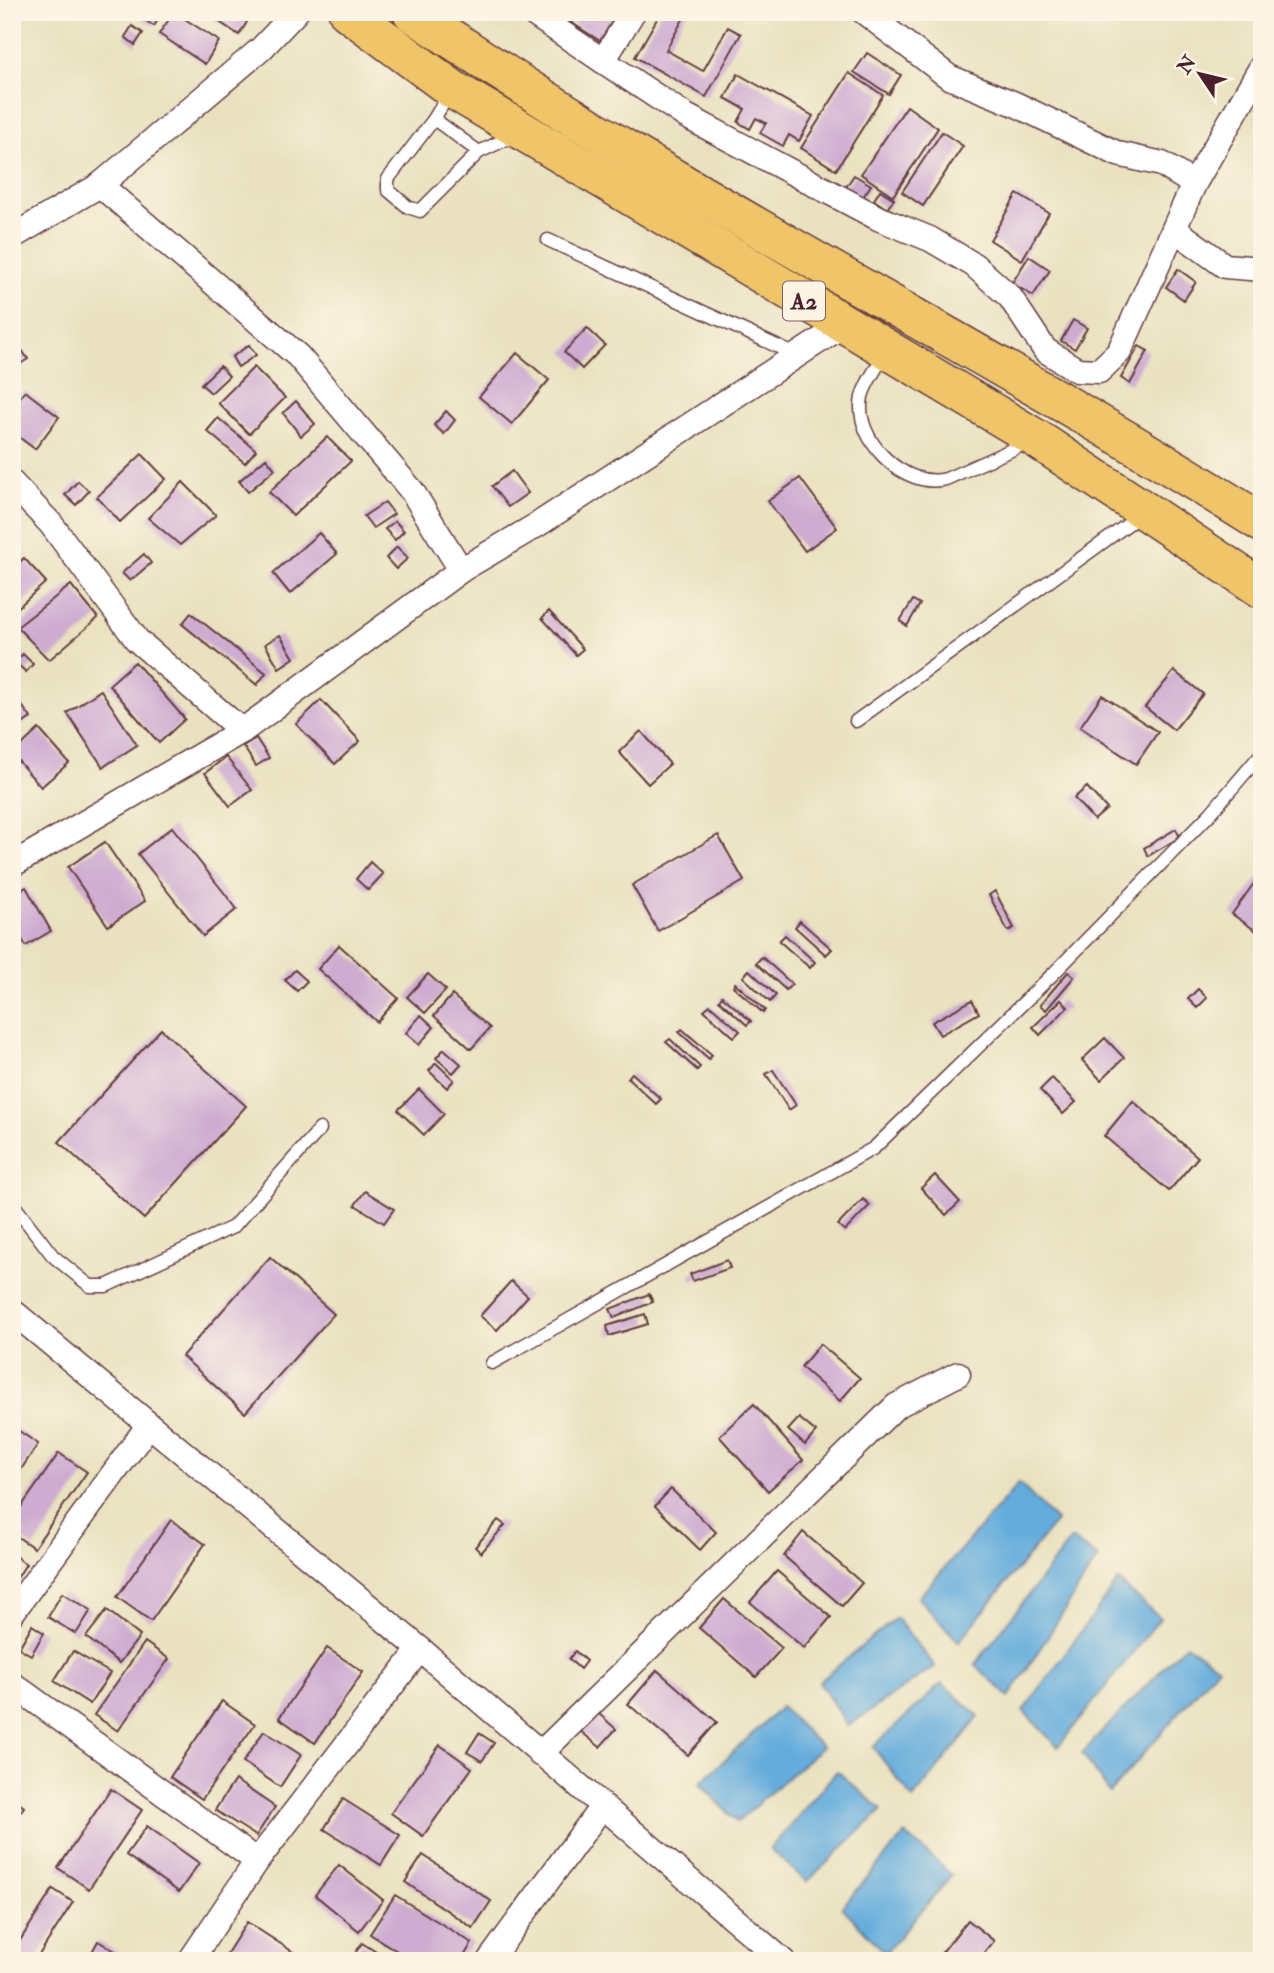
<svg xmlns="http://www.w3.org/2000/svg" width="1274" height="1973" font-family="'IM FELL Double Pica',serif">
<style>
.water{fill:#64acdb;stroke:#576683;stroke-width:2}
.building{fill:#ceacd1}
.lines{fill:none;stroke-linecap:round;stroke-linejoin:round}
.service-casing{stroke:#623c41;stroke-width:15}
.minor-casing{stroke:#623c41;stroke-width:27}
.trunk-casing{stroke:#623c41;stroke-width:41}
.service{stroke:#fff;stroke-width:12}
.minor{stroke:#fff;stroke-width:24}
.trunk{stroke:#f0c469;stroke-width:38}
.labels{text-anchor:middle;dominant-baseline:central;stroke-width:5;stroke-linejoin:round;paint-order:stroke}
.shield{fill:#fcf5e5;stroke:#7f5f63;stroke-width:2}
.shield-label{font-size:23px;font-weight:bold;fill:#4a1f2b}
</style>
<rect width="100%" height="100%" fill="#fcf5e5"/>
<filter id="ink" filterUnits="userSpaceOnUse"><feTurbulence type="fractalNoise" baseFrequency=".0143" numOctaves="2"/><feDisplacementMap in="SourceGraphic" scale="14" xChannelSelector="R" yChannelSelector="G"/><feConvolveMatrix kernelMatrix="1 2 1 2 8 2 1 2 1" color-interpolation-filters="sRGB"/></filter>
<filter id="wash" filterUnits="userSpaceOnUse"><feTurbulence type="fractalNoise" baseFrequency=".00686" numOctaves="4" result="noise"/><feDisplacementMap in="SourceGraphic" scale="28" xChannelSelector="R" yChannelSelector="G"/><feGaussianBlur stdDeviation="1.57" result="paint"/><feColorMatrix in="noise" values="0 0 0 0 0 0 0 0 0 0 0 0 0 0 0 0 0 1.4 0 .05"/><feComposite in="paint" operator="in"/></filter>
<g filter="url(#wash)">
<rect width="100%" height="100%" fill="#e9e1bf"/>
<g class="water">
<path d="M 1019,1483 L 1056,1521 L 959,1642 L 918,1598 Z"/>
<path d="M 1071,1539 L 1098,1558 L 1009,1697 L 975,1665 Z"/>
<path d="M 1118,1581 L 1160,1618 L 1058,1747 L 1023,1711 Z"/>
<path d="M 896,1618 L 935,1666 L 848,1726 L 819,1682 Z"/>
<path d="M 1186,1644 L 1218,1667 L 1110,1793 L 1082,1753 Z"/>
<path d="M 942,1683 L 979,1717 L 913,1799 L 873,1747 Z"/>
<path d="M 781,1707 L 822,1747 L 737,1822 L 700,1783 Z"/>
<path d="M 837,1771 L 882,1810 L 807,1882 L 770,1849 Z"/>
<path d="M 905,1834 L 952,1875 L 885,1953 L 842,1907 Z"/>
</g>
<g id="blocks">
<g class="building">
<path d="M 143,12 L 163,12 L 154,26 L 140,17 Z"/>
<path d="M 174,12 L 219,41 L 205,64 L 159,34 Z"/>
<path d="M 211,12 L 233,12 L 247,22 L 239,35 L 209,15 Z"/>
<path d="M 555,12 L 618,12 L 600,41 Z"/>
<path d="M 661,12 L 687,12 L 666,50 L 703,71 L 728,27 L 741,34 L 706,97 L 635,57 Z"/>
<path d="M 132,26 L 143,33 L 135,45 L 125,37 Z"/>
<path d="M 867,53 L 901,75 L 889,94 L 854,72 Z"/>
<path d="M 849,73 L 883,95 L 836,170 L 801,148 Z"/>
<path d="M 738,74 L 813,116 L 799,141 L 789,135 L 783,146 L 760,133 L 766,123 L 756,118 L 750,129 L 738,122 L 745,109 L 725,98 Z"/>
<path d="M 907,106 L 938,128 L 893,196 L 861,174 Z"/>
<path d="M 942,132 L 963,146 L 923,206 L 902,192 Z"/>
<path d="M 854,175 L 871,185 L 863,197 L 846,187 Z"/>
<path d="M 880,190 L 894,199 L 887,209 L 874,200 Z"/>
<path d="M 1017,194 L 1049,213 L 1022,260 L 990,240 Z"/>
<path d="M 1029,256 L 1050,270 L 1033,296 L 1012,283 Z"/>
<path d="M 1178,269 L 1196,282 L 1184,300 L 1166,287 Z"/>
<path d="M 1073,320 L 1087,328 L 1075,349 L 1061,341 Z"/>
<path d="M 587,328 L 605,345 L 582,369 L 564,352 Z"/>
<path d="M 12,336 L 28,359 L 12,369 Z"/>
<path d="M 249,345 L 256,355 L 238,367 L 232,357 Z"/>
<path d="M 1139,346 L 1148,351 L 1130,384 L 1121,378 Z"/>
<path d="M 517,353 L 549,380 L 512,424 L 479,397 Z"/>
<path d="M 220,366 L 229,376 L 211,393 L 201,384 Z"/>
<path d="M 254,367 L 285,398 L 249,434 L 218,403 Z"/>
<path d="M 25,391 L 59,417 L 35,449 L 12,432 L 12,407 Z"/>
<path d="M 296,401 L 315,424 L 301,436 L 283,413 Z"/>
<path d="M 446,411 L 455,420 L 444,434 L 434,425 Z"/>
<path d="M 218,418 L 256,450 L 245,463 L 207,431 Z"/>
<path d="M 327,437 L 351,461 L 293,516 L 269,492 Z"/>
<path d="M 142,454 L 166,479 L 120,522 L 97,497 Z"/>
<path d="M 266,458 L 275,469 L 248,492 L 239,481 Z"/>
<path d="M 512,471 L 528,493 L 508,507 L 492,486 Z"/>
<path d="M 800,478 L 837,528 L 805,551 L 768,501 Z"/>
<path d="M 78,481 L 89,491 L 76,505 L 65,495 Z"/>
<path d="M 183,482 L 216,515 L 180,545 L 148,518 Z"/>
<path d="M 385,502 L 394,514 L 373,528 L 364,516 Z"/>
<path d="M 395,521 L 404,531 L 395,540 L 385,529 Z"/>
<path d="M 319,533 L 337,554 L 290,594 L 273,573 Z"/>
<path d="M 397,547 L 408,558 L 396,569 L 386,558 Z"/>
<path d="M 144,554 L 151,563 L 130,581 L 122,573 Z"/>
<path d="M 24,558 L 46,582 L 12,613 L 12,569 Z"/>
<path d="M 71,585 L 98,618 L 49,660 L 17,627 Z"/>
<path d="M 913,600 L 920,604 L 907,626 L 900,621 Z"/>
<path d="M 549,611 L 583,649 L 576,655 L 542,618 Z"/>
<path d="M 191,613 L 266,673 L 257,685 L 182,624 Z"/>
<path d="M 280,635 L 294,658 L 279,668 L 265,644 Z"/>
<path d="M 23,654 L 33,664 L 26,672 L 15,662 Z"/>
<path d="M 135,662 L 185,719 L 159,743 L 109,685 Z"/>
<path d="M 1174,671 L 1203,694 L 1174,730 L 1145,707 Z"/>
<path d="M 101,690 L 137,745 L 103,767 L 67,713 Z"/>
<path d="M 12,692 L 31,718 L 12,731 Z"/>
<path d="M 1102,695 L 1158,732 L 1136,764 L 1080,727 Z"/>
<path d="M 321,700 L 360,741 L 335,764 L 296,724 Z"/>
<path d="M 39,729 L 69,763 L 41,787 L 12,754 Z"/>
<path d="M 641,731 L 670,764 L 648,784 L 619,752 Z"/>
<path d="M 256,738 L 269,758 L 256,766 L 243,746 Z"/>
<path d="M 226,757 L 252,790 L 230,806 L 205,773 Z"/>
<path d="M 1087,787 L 1107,809 L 1094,820 L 1074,798 Z"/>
<path d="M 172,827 L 237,909 L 203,936 L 138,854 Z"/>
<path d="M 1176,829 L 1180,837 L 1148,856 L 1144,848 Z"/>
<path d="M 718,835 L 744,881 L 658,931 L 632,885 Z"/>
<path d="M 105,842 L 145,901 L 108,926 L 68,867 Z"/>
<path d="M 370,862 L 383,874 L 368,890 L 356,879 Z"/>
<path d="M 1262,872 L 1262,935 L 1232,914 Z"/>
<path d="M 26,887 L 51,931 L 26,946 L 12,923 L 12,895 Z"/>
<path d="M 995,891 L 1014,928 L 1008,931 L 989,895 Z"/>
<path d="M 800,921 L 832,949 L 826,955 L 795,927 Z"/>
<path d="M 785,935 L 815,962 L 810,968 L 779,941 Z"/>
<path d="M 339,945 L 398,998 L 377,1022 L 318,969 Z"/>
<path d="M 762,957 L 792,984 L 786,990 L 756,963 Z"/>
<path d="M 295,970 L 307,981 L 297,991 L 285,980 Z"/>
<path d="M 749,970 L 776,995 L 770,1002 L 743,977 Z"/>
<path d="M 1068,972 L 1074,977 L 1046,1010 L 1040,1005 Z"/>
<path d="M 428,974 L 446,990 L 425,1013 L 407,997 Z"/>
<path d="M 735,983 L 765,1010 L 763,1013 L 733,986 Z"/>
<path d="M 1198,989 L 1207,998 L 1197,1008 L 1188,999 Z"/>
<path d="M 452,995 L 490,1028 L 471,1049 L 434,1016 Z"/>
<path d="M 722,996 L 751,1021 L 747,1025 L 719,1000 Z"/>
<path d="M 972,1000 L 979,1013 L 940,1035 L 932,1022 Z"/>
<path d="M 1061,1000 L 1068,1007 L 1040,1035 L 1033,1027 Z"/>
<path d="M 710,1005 L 740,1031 L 734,1037 L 704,1010 Z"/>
<path d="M 421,1015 L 434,1027 L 419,1045 L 406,1033 Z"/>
<path d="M 161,1029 L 246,1106 L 144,1219 L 59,1142 Z"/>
<path d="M 682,1029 L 712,1055 L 709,1059 L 679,1032 Z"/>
<path d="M 1105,1038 L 1124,1058 L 1101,1080 L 1082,1060 Z"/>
<path d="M 670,1039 L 700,1067 L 697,1070 L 666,1042 Z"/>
<path d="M 444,1049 L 461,1064 L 453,1073 L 436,1058 Z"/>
<path d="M 436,1063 L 454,1080 L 447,1088 L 429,1071 Z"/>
<path d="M 773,1070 L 796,1105 L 789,1110 L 766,1074 Z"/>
<path d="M 632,1073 L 661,1099 L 656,1104 L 628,1078 Z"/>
<path d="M 1052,1078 L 1076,1102 L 1063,1114 L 1040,1090 Z"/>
<path d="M 419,1089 L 444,1114 L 424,1135 L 398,1110 Z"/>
<path d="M 1133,1101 L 1198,1157 L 1169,1191 L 1104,1136 Z"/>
<path d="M 935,1175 L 960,1202 L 946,1215 L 921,1188 Z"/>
<path d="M 365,1191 L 394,1209 L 384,1223 L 355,1205 Z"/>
<path d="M 863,1199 L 870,1205 L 845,1231 L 838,1225 Z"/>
<path d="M 270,1257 L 334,1314 L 245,1413 L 182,1356 Z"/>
<path d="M 727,1260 L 730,1268 L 693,1281 L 690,1274 Z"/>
<path d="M 511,1281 L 528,1296 L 497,1330 L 480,1316 Z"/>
<path d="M 649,1294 L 653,1302 L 614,1318 L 610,1309 Z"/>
<path d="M 645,1314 L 648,1324 L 609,1336 L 607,1326 Z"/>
<path d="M 820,1344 L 860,1378 L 840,1401 L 801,1367 Z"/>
<path d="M 754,1404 L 803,1460 L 768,1491 L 719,1436 Z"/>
<path d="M 799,1418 L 816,1432 L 805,1445 L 788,1430 Z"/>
<path d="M 12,1426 L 38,1444 L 12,1483 Z"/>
<path d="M 59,1453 L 87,1472 L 34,1548 L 12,1533 L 12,1520 Z"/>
<path d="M 671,1489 L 716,1532 L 700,1550 L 655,1506 Z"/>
<path d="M 171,1520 L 205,1544 L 151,1621 L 117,1597 Z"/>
<path d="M 498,1520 L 505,1525 L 481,1553 L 475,1547 Z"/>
<path d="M 803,1532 L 862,1583 L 842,1606 L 784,1556 Z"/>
<path d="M 12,1554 L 26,1564 L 12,1586 Z"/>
<path d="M 777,1571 L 831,1617 L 804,1648 L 750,1602 Z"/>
<path d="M 62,1593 L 91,1610 L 76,1634 L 48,1617 Z"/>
<path d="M 724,1599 L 782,1648 L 756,1677 L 699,1628 Z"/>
<path d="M 107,1610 L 140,1636 L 119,1663 L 86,1637 Z"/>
<path d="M 32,1625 L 44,1633 L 31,1655 L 19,1648 Z"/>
<path d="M 145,1642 L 169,1659 L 118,1731 L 94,1715 Z"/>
<path d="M 327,1648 L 363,1672 L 315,1743 L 279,1718 Z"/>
<path d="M 73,1651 L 110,1673 L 90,1704 L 54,1681 Z"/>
<path d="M 575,1651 L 586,1661 L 580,1669 L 569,1659 Z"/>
<path d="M 657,1670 L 717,1722 L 688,1755 L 628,1704 Z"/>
<path d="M 222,1701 L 255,1724 L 202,1799 L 170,1777 Z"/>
<path d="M 597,1712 L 616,1729 L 600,1747 L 580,1731 Z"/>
<path d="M 264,1731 L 301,1755 L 280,1787 L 243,1762 Z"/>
<path d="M 479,1733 L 494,1743 L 482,1761 L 467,1752 Z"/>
<path d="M 440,1745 L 472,1768 L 423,1836 L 391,1813 Z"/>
<path d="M 235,1780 L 275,1807 L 256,1836 L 215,1810 Z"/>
<path d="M 111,1789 L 142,1810 L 89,1889 L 58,1868 Z"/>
<path d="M 12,1798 L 24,1807 L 12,1823 Z"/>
<path d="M 343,1799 L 400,1835 L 381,1865 L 324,1829 Z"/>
<path d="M 147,1826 L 199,1863 L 179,1892 L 126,1855 Z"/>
<path d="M 423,1855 L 491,1901 L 473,1928 L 405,1882 Z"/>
<path d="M 339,1865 L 383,1900 L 359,1931 L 315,1895 Z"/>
<path d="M 53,1889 L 73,1902 L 35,1961 L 19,1961 L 12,1953 Z"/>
<path d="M 395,1895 L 472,1943 L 461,1961 L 413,1961 L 370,1934 Z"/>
<path d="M 968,1920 L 994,1941 L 978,1961 L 935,1961 Z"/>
<path d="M 247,1922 L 307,1961 L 235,1961 L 226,1955 Z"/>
<path d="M 98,1941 L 132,1961 L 87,1961 Z"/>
<path d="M 362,1943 L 381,1955 L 377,1961 L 350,1961 Z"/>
</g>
</g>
</g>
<g filter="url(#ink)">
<use href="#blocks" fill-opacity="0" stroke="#623c41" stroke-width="2"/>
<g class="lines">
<g class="service-casing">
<g id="service">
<path d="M 450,92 L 434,119 L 479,152 L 517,134"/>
<path d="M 434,119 L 388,179 L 388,190 L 408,207 L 420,211 L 479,152"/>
<path d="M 548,240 L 796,355"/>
<path d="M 884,354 C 878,367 865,383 862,397 C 853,440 905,490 946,479 L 1029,442"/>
<path d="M 856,721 L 1142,514"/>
<path d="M 12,1211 L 16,1208 L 53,1256 L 90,1286 L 106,1286 L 233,1227 L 320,1129"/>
<path d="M 492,1363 L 874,1148 L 1051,976 L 1210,814 L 1262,753"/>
</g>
</g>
<g class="minor-casing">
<g id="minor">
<path d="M 531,12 L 603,61"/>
<path d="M 633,12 L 603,61 L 686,116 L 878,218 L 930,239 L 974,265 L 1010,297 L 1045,350 L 1077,370 L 1099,371 L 1119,352 L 1194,184 L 1262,66"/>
<path d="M 864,12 L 949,77 L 1015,104 L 1118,154 L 1162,164 L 1194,184"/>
<path d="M 100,185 L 298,356 L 412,491 L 461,570"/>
<path d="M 1174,229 L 1225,266 L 1262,269"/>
<path d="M 12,237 L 100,185 L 261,49 L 296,12"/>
<path d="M 12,483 L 51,524 L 137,640 L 242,731"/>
<path d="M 12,865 L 242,731 L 461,570 L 537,525 L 845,324"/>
<path d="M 12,1311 L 420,1649 L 783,1961"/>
<path d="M 12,1613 L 148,1426"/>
<path d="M 12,1684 L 257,1861"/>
<path d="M 540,1754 L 896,1406 L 958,1374"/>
<path d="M 190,1961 L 257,1861 L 420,1649"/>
<path d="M 489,1961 L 601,1808"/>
</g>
</g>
<g class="trunk-casing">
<g id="trunk">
<path d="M 348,12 L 452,89 L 1037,439 L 1262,589"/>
<path d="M 412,12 C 685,200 982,346 1262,523"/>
</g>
</g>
<use href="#service" class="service"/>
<use href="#minor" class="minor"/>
<use href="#trunk" class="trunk"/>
</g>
</g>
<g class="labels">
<rect class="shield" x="783" y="281.5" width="42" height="39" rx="5"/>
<g class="shield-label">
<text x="804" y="301">A2</text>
</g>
</g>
<rect width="1274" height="1973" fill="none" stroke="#fcf5e5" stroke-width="42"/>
<g transform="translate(1200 74) rotate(305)" stroke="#fcf5e5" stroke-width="5" paint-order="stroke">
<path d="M0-5L12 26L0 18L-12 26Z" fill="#4a1f2b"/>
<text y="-10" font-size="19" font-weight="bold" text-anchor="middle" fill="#4a1f2b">N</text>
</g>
</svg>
